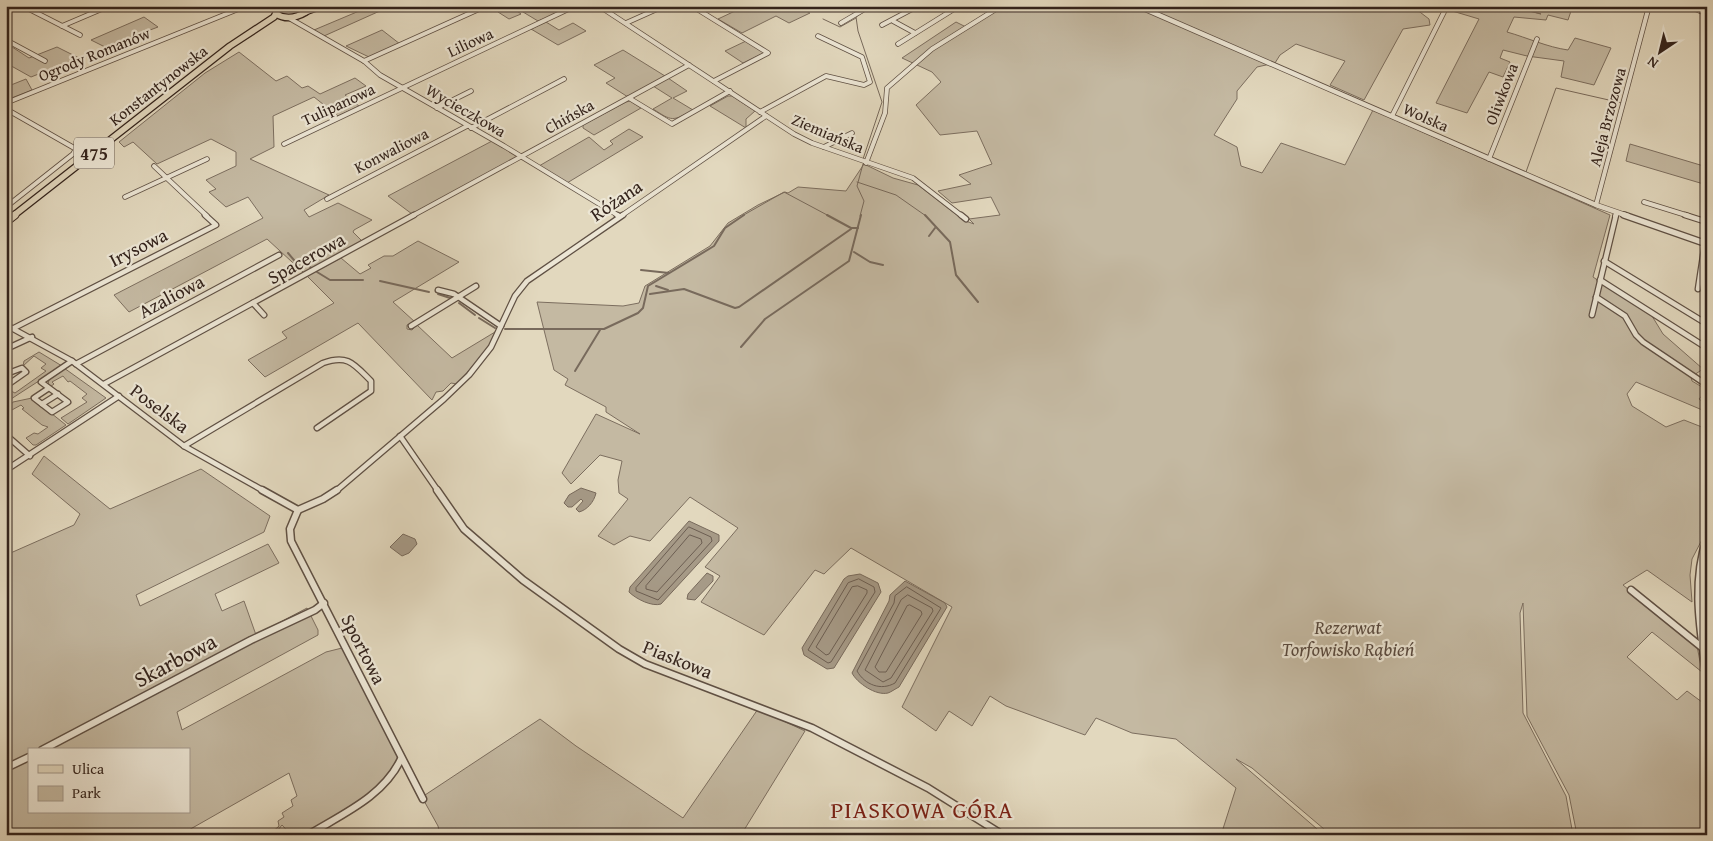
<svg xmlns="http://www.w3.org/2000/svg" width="1713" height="841" font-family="'Gentium Book Plus',serif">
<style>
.green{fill:#c4b9a2;stroke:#7c6e5f;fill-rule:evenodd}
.water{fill:#a69a87;stroke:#786a5c}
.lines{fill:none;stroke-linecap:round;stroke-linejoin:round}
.shore{stroke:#6c5e52;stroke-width:1}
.stream-far1{stroke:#786a5c;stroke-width:1}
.stream{stroke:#786a5c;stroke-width:2}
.minor-far2-casing{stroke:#5f5044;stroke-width:5.5}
.minor-far1-casing{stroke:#5f5044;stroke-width:7}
.minor-casing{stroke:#5f5044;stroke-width:9}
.tertiary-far1-casing{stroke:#5f5044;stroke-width:6}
.tertiary-casing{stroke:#5f5044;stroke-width:8}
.secondary-casing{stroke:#33231c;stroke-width:7}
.primary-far1-casing{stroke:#33231c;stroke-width:8}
.primary-casing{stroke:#33231c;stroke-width:9}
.minor-far2{stroke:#ece6d5;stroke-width:4}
.minor-far1{stroke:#ece6d5;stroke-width:4.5}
.minor{stroke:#ece6d5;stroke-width:6}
.tertiary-far1{stroke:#ece6d5;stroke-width:4.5}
.tertiary{stroke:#ece6d5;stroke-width:5.5}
.secondary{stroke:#ece6d5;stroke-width:5}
.primary-far1{stroke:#e2d8be;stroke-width:5.5}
.primary{stroke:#e2d8be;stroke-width:7}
.labels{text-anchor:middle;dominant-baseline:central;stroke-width:4.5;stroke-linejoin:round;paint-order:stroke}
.far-street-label{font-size:16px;fill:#33231c;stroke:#ece6d5}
.shield{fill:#ece6d5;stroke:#6a5e54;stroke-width:1}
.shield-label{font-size:18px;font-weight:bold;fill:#33231c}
.street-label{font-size:19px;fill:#33231c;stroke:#ece6d5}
.park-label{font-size:19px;font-style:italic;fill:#57483e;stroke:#ece6d5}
.near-street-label{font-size:22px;fill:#33231c;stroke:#ece6d5}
.near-neighbourhood-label{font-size:24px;letter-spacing:1px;fill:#7a1f14;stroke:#ece6d5}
</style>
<rect width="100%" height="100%" fill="#e2d8be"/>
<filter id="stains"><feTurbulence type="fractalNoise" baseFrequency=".004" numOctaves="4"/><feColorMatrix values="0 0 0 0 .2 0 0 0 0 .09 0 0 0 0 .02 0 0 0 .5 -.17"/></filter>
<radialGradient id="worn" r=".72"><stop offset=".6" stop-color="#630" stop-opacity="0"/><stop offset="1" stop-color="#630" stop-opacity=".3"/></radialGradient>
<g class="green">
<path d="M 371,6 L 391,6 L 324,36 L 314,30 Z"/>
<path d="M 512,6 L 547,6 L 559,13 L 538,21 L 523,12 L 524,10 L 522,8 L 517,11 L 521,14 L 509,19 L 498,12 Z"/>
<path d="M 726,6 L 797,6 L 810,13 L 789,23 L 776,16 L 742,33 L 718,19 L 735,11 Z"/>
<path d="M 1003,6 L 1412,6 L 1429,19 L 1430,25 L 1403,29 L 1364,100 L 1330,85 L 1345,61 L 1296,44 L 1280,55 L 1275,63 L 1257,67 L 1237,91 L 1237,99 L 1214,135 L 1237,147 L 1241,166 L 1262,173 L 1281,143 L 1345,165 L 1373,110 L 1610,215 L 1593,277 L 1652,316 L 1663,334 L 1703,369 L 1691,377 L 1692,381 L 1707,390 L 1699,399 L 1707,405 L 1707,412 L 1636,382 L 1627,394 L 1632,406 L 1666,427 L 1684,420 L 1707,429 L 1707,530 L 1692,559 L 1690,575 L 1692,602 L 1647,570 L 1623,585 L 1697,646 L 1702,672 L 1652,632 L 1627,657 L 1677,700 L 1687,691 L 1706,705 L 1707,835 L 1577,835 L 1569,795 L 1527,716 L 1523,603 L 1520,613 L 1523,713 L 1566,796 L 1573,835 L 1331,835 L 1252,768 L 1236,759 L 1324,835 L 1221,835 L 1236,788 L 1176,739 L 1132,733 L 1096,718 L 1085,735 L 1006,706 L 990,696 L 972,726 L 949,711 L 936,731 L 902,707 L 952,607 L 851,548 L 824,574 L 815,570 L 764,635 L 701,602 L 720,576 L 705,567 L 738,528 L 690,497 L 650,541 L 630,536 L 614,545 L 598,536 L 628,499 L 619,493 L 618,480 L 622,461 L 600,455 L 571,484 L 562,473 L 596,414 L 640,434 L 606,412 L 606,407 L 565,385 L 568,379 L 554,370 L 537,302 L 623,306 L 639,303 L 645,286 L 710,246 L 728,223 L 758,205 L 785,192 L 788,193 L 798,187 L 846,191 L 864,164 L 893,178 L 918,185 L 963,220 L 974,224 L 969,219 L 1000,215 L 991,197 L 952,203 L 938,191 L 971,184 L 959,175 L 992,164 L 977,131 L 940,135 L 916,105 L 941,82 L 932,72 L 902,58 L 956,22 L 968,28 Z"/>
<path d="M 1451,6 L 1509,6 L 1541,14 L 1513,6 L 1552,6 L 1571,11 L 1568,20 L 1548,15 L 1546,20 L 1514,17 L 1507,32 C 1528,38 1547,47 1568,50 L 1575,38 L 1611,48 L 1594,85 L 1561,77 L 1564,61 L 1527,56 L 1503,50 L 1500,58 L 1510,62 L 1503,77 L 1489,72 L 1467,113 L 1436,103 L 1479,19 L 1449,10 Z"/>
<path d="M 144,17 L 158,27 L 105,47 L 91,40 Z"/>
<path d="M 546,22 L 559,30 L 573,23 L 586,31 L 558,45 L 531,29 Z"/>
<path d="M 382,30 L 400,44 L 369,57 L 346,46 Z"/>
<path d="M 746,41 L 763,51 L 763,53 L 743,63 L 725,51 Z"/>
<path d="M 6,43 L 29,58 L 57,47 L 79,58 L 31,77 L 6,63 Z"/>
<path d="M 623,50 L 665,76 L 628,97 L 606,83 L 615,78 L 594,65 Z"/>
<path d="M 239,52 L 276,81 L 287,76 L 302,88 L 308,86 L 320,94 L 355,78 L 366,86 L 345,95 L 359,106 L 338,116 L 314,97 L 273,116 L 274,147 L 250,159 L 329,195 L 304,210 L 309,217 L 338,203 L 372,220 L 354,230 L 353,232 L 362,241 L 304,273 L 267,239 L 129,312 L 114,295 L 263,218 L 248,197 L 226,207 L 209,192 L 216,189 L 206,180 L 236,166 L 236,152 L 211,139 L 157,164 L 133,142 L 124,147 L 119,142 L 205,73 Z"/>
<path d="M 668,78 L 687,91 L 673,98 L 693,110 C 672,122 672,121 653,109 L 672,98 L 653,86 Z"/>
<path d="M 26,79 L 32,90 L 9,99 L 6,97 L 6,87 Z"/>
<path d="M 728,96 L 732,96 L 755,111 L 746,119 L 746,128 L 710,106 Z"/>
<path d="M 630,101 L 641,108 L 594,135 L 583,128 L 583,125 L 626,102 Z"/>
<path d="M 629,129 L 643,137 L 567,183 L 539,166 L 589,137 L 604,150 L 613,144 L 610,141 Z"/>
<path d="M 492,141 L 518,157 L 412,214 L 388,196 Z"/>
<path d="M 1630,144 L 1707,167 L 1707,185 L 1626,161 Z"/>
<path d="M 418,241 L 459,262 L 393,302 L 415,322 L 407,325 L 407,329 L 412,330 L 417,325 L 452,358 L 495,332 L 489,347 L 457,384 L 451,383 L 443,391 L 436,392 L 432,400 L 358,323 L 265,377 L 248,360 L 287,338 L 282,332 L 334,303 L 307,276 L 341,258 L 360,274 L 371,268 L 368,265 L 384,256 L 393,256 Z"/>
<path d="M 39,352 L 62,366 L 11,399 L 6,392 L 6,387 L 9,385 L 12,387 L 9,390 L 15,393 L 46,371 L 41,368 L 46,364 L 34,356 L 23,366 L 24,361 Z"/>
<path d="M 64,368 L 106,398 L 68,424 L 61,418 L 87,402 L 82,398 L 87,394 L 70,381 L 68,382 L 63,376 L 52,382 L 54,384 L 50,387 L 48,385 L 49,379 Z"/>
<path d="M 32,398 L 66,425 L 36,445 L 33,445 L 26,438 L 34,433 L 38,434 L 48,427 L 42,425 L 22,409 L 24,408 L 21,405 L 10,411 L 11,415 L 6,418 L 6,411 L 13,402 Z"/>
<path d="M 44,456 L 110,509 L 201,469 L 270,516 L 264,532 L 136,595 L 140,606 L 268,544 L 279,563 L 215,594 L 222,611 L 244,601 L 256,635 L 307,608 L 318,630 L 318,635 L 177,712 L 182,730 L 326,652 L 342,648 L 401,759 L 382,787 L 308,835 L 291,835 L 282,825 L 274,835 L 269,835 L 279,826 L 278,821 L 284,817 L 282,813 L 293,806 L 291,800 L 297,796 L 289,773 L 180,835 L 6,835 L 6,555 L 74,525 L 80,514 L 32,474 ZM 29,750 L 189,750 L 189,812 L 29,812 Z"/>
<path d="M 758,709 L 805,731 L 741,835 L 440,835 L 438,826 L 423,799 L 425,795 L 540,719 L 576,746 L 683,818 Z"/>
</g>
<g class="water">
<path d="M 581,488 L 596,493 C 594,502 587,510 579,512 L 576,509 L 583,501 L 581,499 L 572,507 L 568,507 L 564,503 L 569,495 Z"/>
<path d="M 689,521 L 719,535 L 719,541 L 661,604 C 652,607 636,599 629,592 L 630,587 Z"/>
<path d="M 403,534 L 415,539 L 417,544 L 409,553 L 402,556 L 390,547 Z"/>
<path d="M 707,573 L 713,576 L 713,581 L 695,600 L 687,599 L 688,594 Z"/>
<path d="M 860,574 L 878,583 L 881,592 L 834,668 L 827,669 L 804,655 L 802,648 L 844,579 L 848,576 Z"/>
<path d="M 905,581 L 945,603 L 947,607 L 899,687 C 895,689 891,692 888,693 C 876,696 857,683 852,673 L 889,601 L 890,595 Z"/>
</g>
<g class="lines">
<g class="shore">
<path d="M 689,527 L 711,537 L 712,541 L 658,600 L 636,591 L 636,588 Z"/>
<path d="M 690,535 L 701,539 L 702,543 L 657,592 L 646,589 L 646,586 Z"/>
<path d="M 859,579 L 874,587 L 875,592 L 831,662 L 828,663 L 808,650 L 848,583 Z"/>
<path d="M 858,586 L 867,590 L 867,593 L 829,654 L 826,655 L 816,647 L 852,587 Z"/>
<path d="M 907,587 L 941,608 L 895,683 C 881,691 865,685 857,671 L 894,603 L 895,596 Z"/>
<path d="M 908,595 L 932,608 L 933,611 L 891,678 L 883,682 L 865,670 L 901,600 Z"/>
<path d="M 910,605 L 921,611 L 922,614 L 886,672 L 879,672 L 875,667 L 907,606 Z"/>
</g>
<g class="stream-far1">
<path d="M 868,10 L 874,6"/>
<path d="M 823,19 L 840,27 L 856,18"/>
<path d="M 863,159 L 882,102 L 858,31 L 856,17 L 865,11"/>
<path d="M 1526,172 L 1556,88 L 1622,103"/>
<path d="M 857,182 L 896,195 L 926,216"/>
<path d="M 742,216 L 784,192 L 829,216"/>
<path d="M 860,216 L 864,201 L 857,186 L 863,164"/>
</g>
<g class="stream">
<path d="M 827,215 L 851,228 L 858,228"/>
<path d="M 925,215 L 950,242 L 956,275 L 978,302"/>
<path d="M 929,236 L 935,228"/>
<path d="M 854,252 L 870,262 L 883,265"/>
<path d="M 288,253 L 299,266 L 306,264 L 313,269"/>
<path d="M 641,270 L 669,273"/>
<path d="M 317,272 L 330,280 L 363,280"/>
<path d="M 380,281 L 429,292"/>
<path d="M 656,286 L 668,290"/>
<path d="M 438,294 L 453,299"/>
<path d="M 650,294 L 684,289 L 735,308 L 739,307 L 851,229"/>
<path d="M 459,303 L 475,315"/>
<path d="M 479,318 L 495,328"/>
<path d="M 505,329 L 604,329 L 638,313 L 643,308 L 648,286 L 714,246 L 725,228 L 744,215"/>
<path d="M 741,347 L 765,319 L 849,261 L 861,215"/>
<path d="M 575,371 L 600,330"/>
</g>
<g class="minor-far2-casing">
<g id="minor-far2">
<path d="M 23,6 L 80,35"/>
<path d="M 599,6 L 794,134 L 812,143 L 913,178 L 962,216"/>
<path d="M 692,6 L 768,53 L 714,81"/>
<path d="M 1688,6 L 1707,14"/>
<path d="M 289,18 L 364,61 L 380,75 L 504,146 L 619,216"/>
<path d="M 893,21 L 915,33"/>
<path d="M 626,23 L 664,6"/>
<path d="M 841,23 L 870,6"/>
<path d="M 882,25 L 918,6"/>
<path d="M 62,26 L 109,6"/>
<path d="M 6,40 L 45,61"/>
<path d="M 898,44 L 959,6"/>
<path d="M 364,61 L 486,6"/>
<path d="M 629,98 L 672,124 L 730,91"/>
<path d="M 6,103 L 246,6"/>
<path d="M 437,108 L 471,91"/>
<path d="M 6,109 L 76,149 L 73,154 L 6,207"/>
<path d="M 760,112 L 826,76 L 864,85 L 870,82 L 862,57 L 818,36"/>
<path d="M 1392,116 L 1447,6"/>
<path d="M 471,128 L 564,79"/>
<path d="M 284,144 L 575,6"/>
<path d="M 824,147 L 852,133"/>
<path d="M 1489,159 L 1537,39"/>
<path d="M 866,163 L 885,113 L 887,88 L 932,49 L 1001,6"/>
<path d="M 154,166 L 207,216"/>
<path d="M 125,197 L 207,159"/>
<path d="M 327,199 L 467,126"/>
<path d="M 1644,202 L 1689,216"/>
<path d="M 1596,205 L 1649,6"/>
<path d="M 412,216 L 689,65"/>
<path d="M 621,216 L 766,116"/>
<path d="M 1615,216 L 1616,214"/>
</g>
</g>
<g class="minor-far1-casing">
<g id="minor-far1">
<path d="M 617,215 L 619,216"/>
<path d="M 961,215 L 966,219"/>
<path d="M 1685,215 L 1707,222"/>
<path d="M 1604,261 L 1707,324"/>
<path d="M 1600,280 L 1707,348"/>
<path d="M 1698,289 L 1705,243"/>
<path d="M 438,290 L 454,294 L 501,326"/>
<path d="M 1596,297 L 1625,316 L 1636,335 L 1643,342 L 1707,385"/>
<path d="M 253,303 L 264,315"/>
<path d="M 1592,315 L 1616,215"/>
<path d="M 6,325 L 72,361 L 184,446 L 264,491"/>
<path d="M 411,326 L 476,286"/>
<path d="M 14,328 L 216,225 L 205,215"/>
<path d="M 6,349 L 32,337"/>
<path d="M 76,364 L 279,255"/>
<path d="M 6,374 L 22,368 L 26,372 L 6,386"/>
<path d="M 104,384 L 414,215"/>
<path d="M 49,388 L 34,398 L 52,412 L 68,402 L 41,382 L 72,361"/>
<path d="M 42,404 L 58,394"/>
<path d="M 6,435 L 30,456"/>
<path d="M 400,436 L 438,491"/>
<path d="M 184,446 L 323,363 C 348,354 354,364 371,381 L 371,391 L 317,428"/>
<path d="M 6,470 L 119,396"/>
<path d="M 336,491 L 444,399 L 469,375 L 491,347 L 515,296 L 527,281 L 623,215"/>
</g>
</g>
<g class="minor-casing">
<g id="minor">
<path d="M 262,490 L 298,510"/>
<path d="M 437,490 L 464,529 L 523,580 L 619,649 L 645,664 L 812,728 L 928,788 L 1003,835"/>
<path d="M 298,510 L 323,499 L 337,490"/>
<path d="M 298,510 L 290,529 L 291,541 L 423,799"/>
<path d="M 1707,538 C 1691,585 1701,632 1707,680"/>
<path d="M 1631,590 L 1704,649"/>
<path d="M 42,750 L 251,640 L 315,610 L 324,603"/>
<path d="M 6,768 L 29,757"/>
<path d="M 308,835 C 342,814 383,797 401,759"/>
</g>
</g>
<g class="tertiary-far1-casing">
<path id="tertiary-far1" d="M 1138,6 L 1596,205 L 1628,216"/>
</g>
<g class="tertiary-casing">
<path id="tertiary" d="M 1624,215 L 1707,244"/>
</g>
<g class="secondary-casing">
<path id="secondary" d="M 306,12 L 323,6"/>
</g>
<g class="primary-far1-casing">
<g id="primary-far1">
<path d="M 276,14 C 286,20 296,18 306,12 L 307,6"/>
<path d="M 13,216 L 230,46 L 274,17 L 277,11 L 284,6"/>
</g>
</g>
<g class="primary-casing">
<path id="primary" d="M 6,222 L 15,215"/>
</g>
<use href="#minor-far2" class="minor-far2"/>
<use href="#minor-far1" class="minor-far1"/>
<use href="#minor" class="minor"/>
<use href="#tertiary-far1" class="tertiary-far1"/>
<use href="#tertiary" class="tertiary"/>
<use href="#secondary" class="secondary"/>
<use href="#primary-far1" class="primary-far1"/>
<use href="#primary" class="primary"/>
</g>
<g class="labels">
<g class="far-street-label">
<text transform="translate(470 42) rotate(-25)">Liliowa</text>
<text transform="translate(94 54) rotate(-22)">Ogrody Romanów</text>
<text transform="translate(158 85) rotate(-38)">Konstantynowska</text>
<text transform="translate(1501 94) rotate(-69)">Oliwkowa</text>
<text transform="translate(338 104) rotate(-25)">Tulipanowa</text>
<text transform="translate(466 110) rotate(30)">Wycieczkowa</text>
<text transform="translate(569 116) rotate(-29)">Chińska</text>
<text transform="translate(1426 117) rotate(24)">Wolska</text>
<text transform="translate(1607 117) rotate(-75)">Aleja Brzozowa</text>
<text transform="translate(828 133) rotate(23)">Ziemiańska</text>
<text transform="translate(391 150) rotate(-27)">Konwaliowa</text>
</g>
<rect class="shield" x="74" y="137.5" width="40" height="31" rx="4"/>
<g class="shield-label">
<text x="94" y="153">475</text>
</g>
<g class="street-label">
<text transform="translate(616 200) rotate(-34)">Różana</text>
<text transform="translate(138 247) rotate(-27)">Irysowa</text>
<text transform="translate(306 258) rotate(-29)">Spacerowa</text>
<text transform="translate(171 296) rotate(-28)">Azaliowa</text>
<text transform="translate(160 408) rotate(37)">Poselska</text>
<text transform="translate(364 649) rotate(63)">Sportowa</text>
<text transform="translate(678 659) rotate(22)">Piaskowa</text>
</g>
<g class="park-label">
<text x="1348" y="627">Rezerwat<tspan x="1348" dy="22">Torfowisko Rąbień</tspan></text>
</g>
<g class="near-street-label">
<text transform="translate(175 660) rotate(-28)">Skarbowa</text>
</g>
<g class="near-neighbourhood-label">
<text x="922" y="809">PIASKOWA GÓRA</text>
</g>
</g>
<rect width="1713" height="841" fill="none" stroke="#e2d8be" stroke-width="25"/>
<rect x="8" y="8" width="1698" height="826" fill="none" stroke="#33231c" stroke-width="2.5"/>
<rect x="12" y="12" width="1688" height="816" fill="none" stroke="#33231c"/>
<rect x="28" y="748" width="162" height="65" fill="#ece6d5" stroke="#a2988b"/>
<rect x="38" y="765" width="25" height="8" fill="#e2d8be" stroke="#a2988b"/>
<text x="72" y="774" font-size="15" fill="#33231c">Ulica</text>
<rect x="38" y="786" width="25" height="15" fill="#c4b9a2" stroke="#a2988b"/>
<text x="72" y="798" font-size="15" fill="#33231c">Park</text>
<g transform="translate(1660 52) rotate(215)" stroke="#ece6d5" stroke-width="4" paint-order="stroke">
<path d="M0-4L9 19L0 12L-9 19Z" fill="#33231c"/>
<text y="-8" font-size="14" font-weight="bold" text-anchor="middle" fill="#33231c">N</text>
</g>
<rect width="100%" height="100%" filter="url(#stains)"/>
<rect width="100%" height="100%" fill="url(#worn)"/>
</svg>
